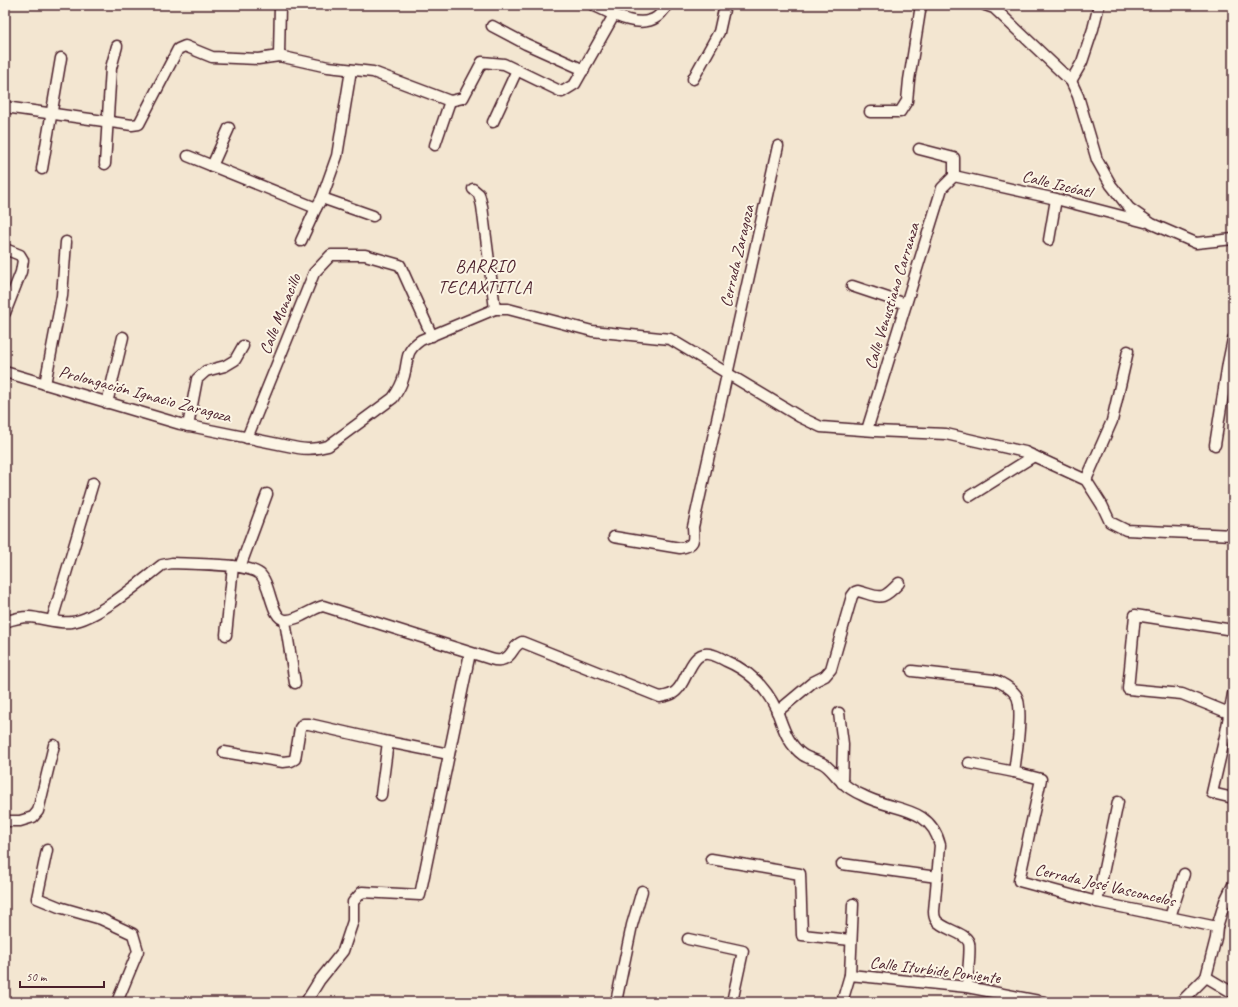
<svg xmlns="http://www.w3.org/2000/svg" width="1238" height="1007" font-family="Caveat,sans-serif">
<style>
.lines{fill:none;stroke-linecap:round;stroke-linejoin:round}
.street-casing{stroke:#4a1f2b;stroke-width:13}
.street{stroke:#fcf5e5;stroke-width:10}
.labels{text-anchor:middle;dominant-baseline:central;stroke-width:4;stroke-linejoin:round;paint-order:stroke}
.street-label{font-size:17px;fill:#4a1f2b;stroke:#fcf5e5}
.neighbourhood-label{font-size:18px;letter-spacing:1px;fill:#4a1f2b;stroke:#fcf5e5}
</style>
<rect width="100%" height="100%" fill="#f3e6d1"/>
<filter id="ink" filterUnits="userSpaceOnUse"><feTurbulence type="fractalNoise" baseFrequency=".025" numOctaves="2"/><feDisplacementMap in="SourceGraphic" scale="8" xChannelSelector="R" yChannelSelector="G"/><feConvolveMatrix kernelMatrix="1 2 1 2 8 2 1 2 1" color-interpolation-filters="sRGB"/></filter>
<g filter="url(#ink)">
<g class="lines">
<g class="street-casing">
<g id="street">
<path d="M 593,5 C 610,13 639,30 657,17 C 661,14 664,9 668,5"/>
<path d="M 985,5 L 994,8 L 1071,81 L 1078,96 L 1097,160 L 1111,185 L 1129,208 L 1152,224 L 1196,243 L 1233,239"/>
<path d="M 492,26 L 526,44 L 584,70"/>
<path d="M 279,56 L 280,5"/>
<path d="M 693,79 L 719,32 L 725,5"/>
<path d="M 1071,81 L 1082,62 L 1093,29 L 1099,5"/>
<path d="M 5,107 L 132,125 L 139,124 L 178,49 L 185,46 L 212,57 L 258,59 L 279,56 L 328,67 L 373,72 L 450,101 L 463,98 L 482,62 L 504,64 L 562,92 L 575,84 L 614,15"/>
<path d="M 870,112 L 900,112 L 907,101 L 909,80 L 921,5"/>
<path d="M 493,122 L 517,70"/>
<path d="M 435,145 L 450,101"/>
<path d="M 919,149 L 954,158 L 954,176"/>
<path d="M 188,156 L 316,208"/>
<path d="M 105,164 L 111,68 L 117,46"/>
<path d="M 212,166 L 229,128"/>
<path d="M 42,169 L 61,58"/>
<path d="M 954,176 L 1056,199 L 1145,222"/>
<path d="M 473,189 L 479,194 L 482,206 L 495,309"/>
<path d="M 322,198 L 373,216"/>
<path d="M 1049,240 L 1056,199"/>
<path d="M 301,241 L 316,208 L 322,198 L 337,156 L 351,70"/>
<path d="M 5,249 L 20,255 L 23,260 L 21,272 L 5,313"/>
<path d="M 852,286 L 906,304"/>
<path d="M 5,372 L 180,424 L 298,448 C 309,450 317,449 328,446 L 393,398 C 398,391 402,384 404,376 C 409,358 404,352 421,340 L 495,309 L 508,309 L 592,331 L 670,339 L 800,417 L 821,427 L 875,431 L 946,434 L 1025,452 L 1086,480 L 1102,505 L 1110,522 L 1126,530 L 1233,535"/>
<path d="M 45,384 L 62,296 L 66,242"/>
<path d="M 107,403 L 123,337"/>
<path d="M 188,426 L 197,379 L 206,371 L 225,366 L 235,360 L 243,346"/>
<path d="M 867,430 L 942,188 L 954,176"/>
<path d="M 247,438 L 314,273 L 331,255 L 365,255 L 400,265 L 432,336"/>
<path d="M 1215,445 L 1228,363 L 1233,339"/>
<path d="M 1086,480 L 1112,421 L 1128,351"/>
<path d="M 970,496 L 1034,456"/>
<path d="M 614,537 L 680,548 C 695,546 694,540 693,527 L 778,146"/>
<path d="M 240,567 L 267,494"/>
<path d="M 52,620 L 93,483"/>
<path d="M 285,621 L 295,683"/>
<path d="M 5,622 C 13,619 20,617 29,617 C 43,618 58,624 72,622 C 99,618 140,582 162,565 L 172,563 C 192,564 247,563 260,574 C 271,584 271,620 286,620 C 297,621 311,609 323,606 L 491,659 C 494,660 500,661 504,659 C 513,656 512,646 522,642 L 660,697 C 666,696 673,695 677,690 C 687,681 691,651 709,654 C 715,655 721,658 726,661 C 750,671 766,687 777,711 C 783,727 788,745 803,755 C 809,759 816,760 822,763 C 830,767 835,776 842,782 C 848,788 855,792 862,795 C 892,812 930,804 940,845 L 934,911 C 934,914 934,917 936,920 C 943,930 966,932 969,943 C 971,950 967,978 967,987"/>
<path d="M 226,635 L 233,566"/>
<path d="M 912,671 L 994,680 C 1001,682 1011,688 1016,695 C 1024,707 1016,757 1014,772"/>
<path d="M 1233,694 L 1226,732 L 1212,793 L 1233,798"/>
<path d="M 777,712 L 813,682 L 825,676 L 831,669 L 852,596 L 855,592 L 858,591 C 881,597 881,602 899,583"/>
<path d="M 839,713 L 843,744 L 842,783"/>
<path d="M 1229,713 L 1182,694 L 1128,689 L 1135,615 L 1233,630"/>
<path d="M 224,752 L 283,762 L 291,761 L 295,759 L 300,728 L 303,724 L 309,724 L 388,742 L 449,754"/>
<path d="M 969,763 L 1014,772 L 1041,779 L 1019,881 L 1097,902 L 1217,927"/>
<path d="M 381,795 L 388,742"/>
<path d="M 5,821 L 20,821 L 33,817 L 38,811 L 54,745"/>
<path d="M 47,850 L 37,898 L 59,907 L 101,919 L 133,934 L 138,951 L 117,1002"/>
<path d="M 711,859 L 800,874 L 802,935 L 851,940"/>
<path d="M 842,864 L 937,877"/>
<path d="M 1097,902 L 1118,802"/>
<path d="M 1170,917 L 1184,874"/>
<path d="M 688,939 L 743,951 L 732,1002"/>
<path d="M 850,975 L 853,904"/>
<path d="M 1206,977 L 1216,938 L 1217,927 L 1225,901 L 1233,885"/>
<path d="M 1206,977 L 1233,993"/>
<path d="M 306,1002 L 319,981 L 343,951 L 353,921 L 353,902 L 362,892 L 420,895 L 470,653"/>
<path d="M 616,1002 L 632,925 L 642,891"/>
<path d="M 842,1002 L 850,975 L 967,987 L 1044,1002"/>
<path d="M 1181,1002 L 1206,977"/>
</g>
</g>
<use href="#street" class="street"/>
</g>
</g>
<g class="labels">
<g class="street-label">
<text transform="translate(1057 184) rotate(14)">Calle Izcóatl</text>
<text transform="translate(737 256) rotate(-77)">Cerrada Zaragoza</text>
<text transform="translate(892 296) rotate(-73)">Calle Venustiano Carranza</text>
<text transform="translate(280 314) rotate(-68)">Calle Monacillo</text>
<text transform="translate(145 394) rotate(15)">Prolongación Ignacio Zaragoza</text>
<text transform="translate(1105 885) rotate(13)">Cerrada José Vasconcelos</text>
<text transform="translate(935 970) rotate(7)">Calle Iturbide Poniente</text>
</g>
<g class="neighbourhood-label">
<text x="485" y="266">BARRIO<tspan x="485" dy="21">TECAXTITLA</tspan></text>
</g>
</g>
<rect width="1238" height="1007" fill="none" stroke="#fcf5e5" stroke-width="20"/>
<rect x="10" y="10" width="1218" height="987" fill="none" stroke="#4a1f2b" stroke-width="1.5" filter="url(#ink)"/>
<path d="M20 981v6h84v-6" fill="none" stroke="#4a1f2b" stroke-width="2"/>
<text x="26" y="981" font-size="12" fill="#4a1f2b" stroke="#fcf5e5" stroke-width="3" paint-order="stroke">50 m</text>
</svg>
